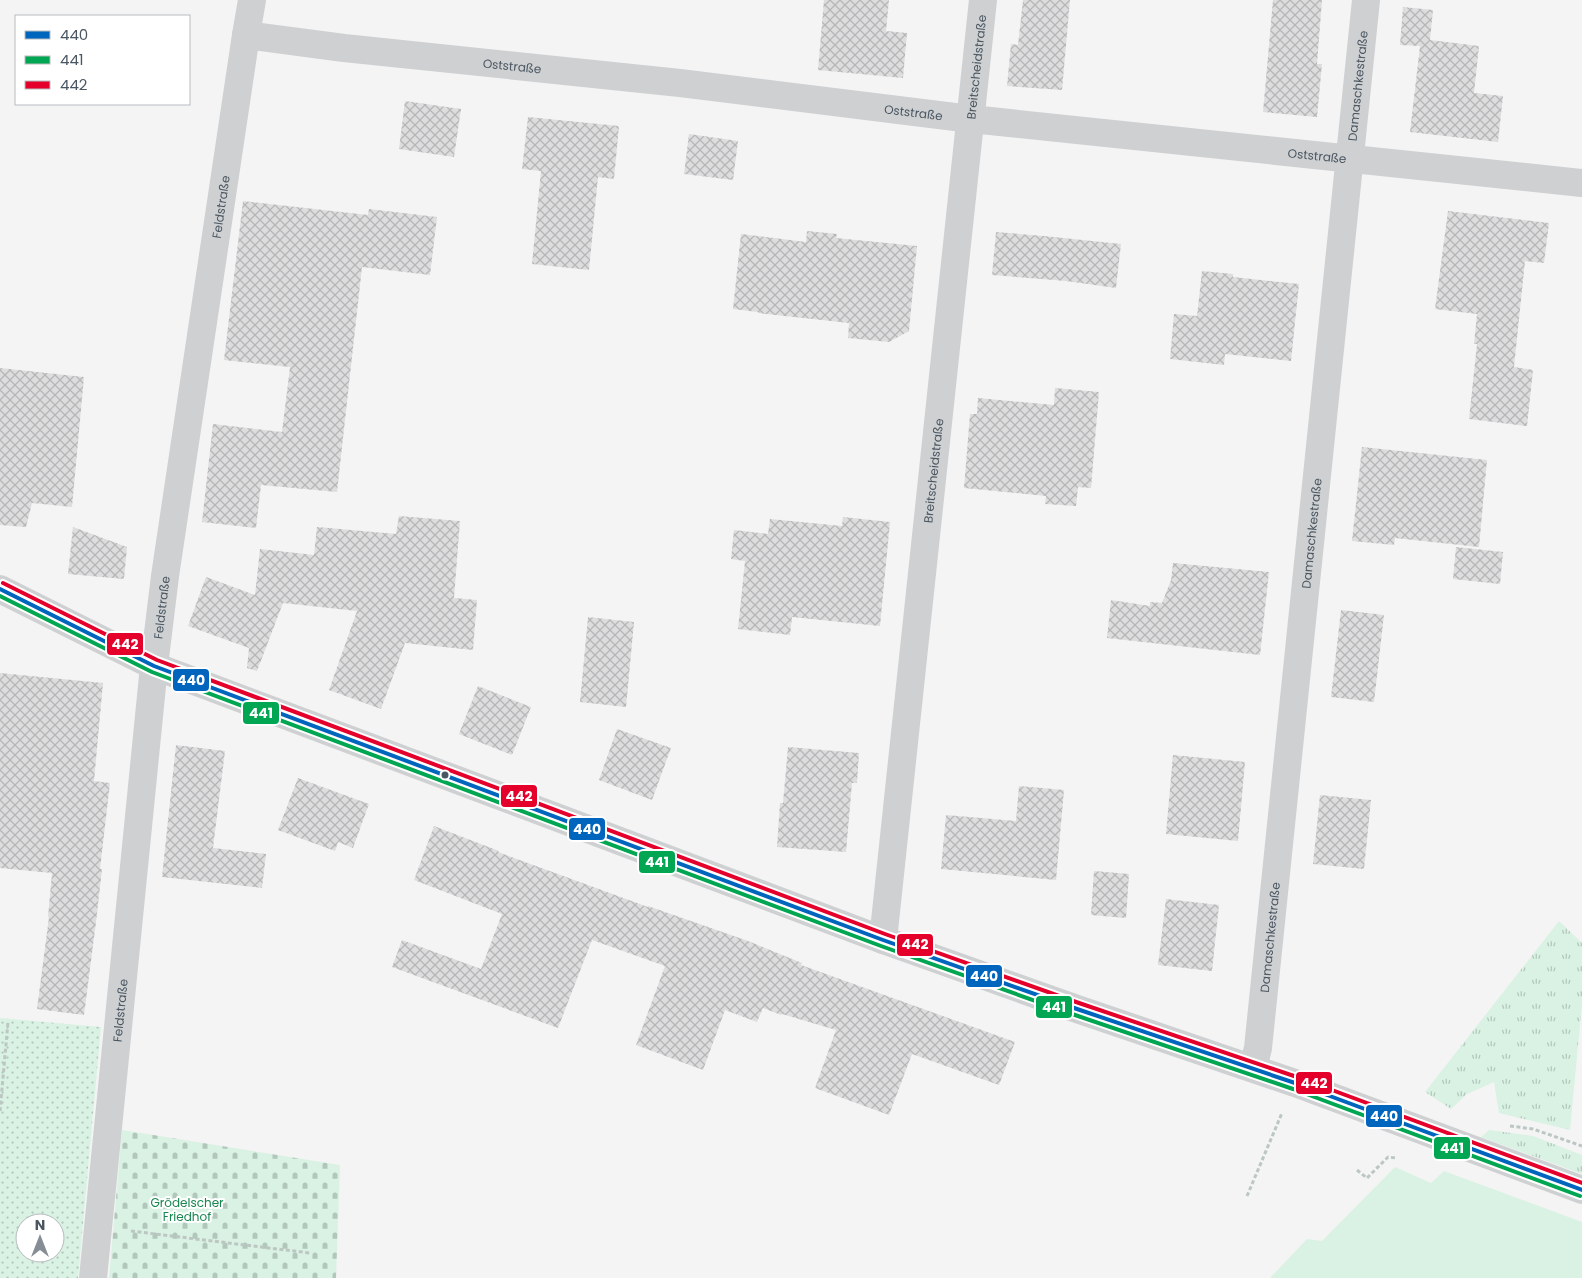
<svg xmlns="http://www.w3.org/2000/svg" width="1582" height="1278" viewBox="0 0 1582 1278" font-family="Poppins,sans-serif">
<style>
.grass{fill:url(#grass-tufts)}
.cemetery{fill:url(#cemetery-stones)}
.garden{fill:url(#garden-dots);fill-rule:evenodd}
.pitch{fill:#d9f2e3}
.building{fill:url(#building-cross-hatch)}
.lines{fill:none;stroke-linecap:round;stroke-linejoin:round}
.path{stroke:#bcc7c4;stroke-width:3;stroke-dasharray:4 2.5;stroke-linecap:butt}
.minor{stroke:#ced0d2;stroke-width:28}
.tertiary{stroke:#ced0d2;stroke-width:28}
.bus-1-casing{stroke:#fff;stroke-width:8}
.bus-2-casing{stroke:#fff;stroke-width:8}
.bus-3-casing{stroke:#fff;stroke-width:8}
.bus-1{stroke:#0065bd;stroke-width:4}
.bus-2{stroke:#00a651;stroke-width:4}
.bus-3{stroke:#e4002b;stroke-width:4}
.bus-dot{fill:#4a5661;stroke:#fff;stroke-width:2}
.labels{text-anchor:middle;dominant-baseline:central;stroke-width:4;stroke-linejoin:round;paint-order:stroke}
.street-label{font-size:12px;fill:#4a5661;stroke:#fff}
.park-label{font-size:12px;fill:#17864f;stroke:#fff}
.line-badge{stroke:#fff;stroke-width:2}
.badge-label{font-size:14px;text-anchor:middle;font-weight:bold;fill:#fff}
</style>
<defs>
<pattern id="grass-tufts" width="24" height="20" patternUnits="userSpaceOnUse" patternTransform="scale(1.25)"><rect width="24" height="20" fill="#d9f2e3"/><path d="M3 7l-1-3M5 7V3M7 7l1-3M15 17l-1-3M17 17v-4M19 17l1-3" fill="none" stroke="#b2c7bb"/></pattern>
<pattern id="cemetery-stones" width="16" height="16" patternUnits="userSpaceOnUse" patternTransform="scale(1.25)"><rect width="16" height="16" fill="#d9f2e3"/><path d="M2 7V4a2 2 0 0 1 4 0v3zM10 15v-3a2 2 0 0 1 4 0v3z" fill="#b2c7bb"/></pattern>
<pattern id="garden-dots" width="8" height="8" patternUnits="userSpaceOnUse" patternTransform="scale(1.25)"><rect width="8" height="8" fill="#d9f2e3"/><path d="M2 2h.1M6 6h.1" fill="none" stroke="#b2c7bb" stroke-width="1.8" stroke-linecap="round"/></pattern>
<pattern id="building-cross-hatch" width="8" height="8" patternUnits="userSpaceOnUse" patternTransform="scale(1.25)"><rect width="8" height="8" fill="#ddddde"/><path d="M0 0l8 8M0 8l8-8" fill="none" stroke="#b5b6b7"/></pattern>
</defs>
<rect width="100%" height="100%" fill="#f4f4f4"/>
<path class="grass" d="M1559 921 1582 943V1004L1570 1130 1499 1113 1494 1082 1467 1094 1451 1109 1425 1092Z
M1489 1130 1533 1136 1582 1155V1174L1481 1137Z"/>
<path class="cemetery" d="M122 1130 340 1165 336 1278H109Z"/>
<path class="garden" d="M0 1018 101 1027 78 1278H0ZM25 1223H55V1253H25Z"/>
<path class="pitch" d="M1395 1167 1431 1183 1444 1171 1582 1222V1278H1270L1307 1239 1322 1241Z"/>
<path class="building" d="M824 0H889L886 31 907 33 903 78 818 70Z
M1023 0H1070L1062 90 1007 86 1011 44 1018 45Z
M1273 0H1322L1317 64H1322L1317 117 1263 112Z
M1403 7 1433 10 1430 40 1479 46 1474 93 1503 96 1498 142 1410 132 1420 46 1400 45Z
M405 101 461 109 454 157 399 149Z
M528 117 619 126 614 179 598 177 589 270 532 264 541 171 522 169Z
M689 134 738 141 733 180 684 174Z
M243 201 368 215 369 209 437 217 430 275 362 267 337 492 261 485 256 528 202 522 213 424 282 432 290 367 224 360Z
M1448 211 1549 223 1544 263 1525 261 1514 367 1533 370 1527 426 1469 419 1477 344H1474L1477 314 1435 309Z
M807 231 837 234 836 238 917 246 909 331 889 342 848 338 849 323 758 313V312L733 309 741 234 806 242Z
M996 232 1044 236 1121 244 1116 288 1066 281 992 275Z
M1202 271 1233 274V277L1299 284 1291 361 1225 354 1224 365 1170 359 1174 314 1197 316Z
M0 368 84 377 72 507 32 503 26 527 0 525Z
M1055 388 1099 392 1091 488 1078 487 1076 506 1045 504 1046 496 964 488 970 414H977L978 398 1054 405Z
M1362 447 1487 460 1479 547 1395 538 1394 545 1352 541Z
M399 516 460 521 454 598 477 600 473 650 405 643 381 709 329 690 357 611 283 603 257 671 247 668 249 648 188 626 206 577 255 595 260 549 314 555 317 527 396 534Z
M843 517 890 522 880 626 792 617 790 635 738 629 745 561 731 559 734 530 768 534 770 519 842 526Z
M73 527 127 547 124 579 68 574Z
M1456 547 1503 552 1500 584 1453 579Z
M1173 563 1269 572 1260 655 1107 638 1111 600 1150 606V602L1162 603 1171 580Z
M1341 610 1384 615 1374 702 1331 697Z
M588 617 634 622 626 707 580 702Z
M0 673 103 683 94 781 110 783 100 869H102L96 922 84 1015 37 1009 49 917H48L52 873 0 868Z
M478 686 531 707 512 755 459 734Z
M617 729 671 748 652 800 599 780Z
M176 745 225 751 213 848 266 854 262 888 162 877Z
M788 747 859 753 857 783H852L846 852 777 847 780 803H783Z
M1173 755 1245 762 1238 841 1166 834Z
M298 778 369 804 353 848 338 842 335 851 278 830Z
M1019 786 1064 790 1056 880 941 869 946 815 1016 821Z
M1320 795 1371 800 1364 869 1313 864Z
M434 826 499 851 498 852 648 907V906L748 941 802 963 801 965 1015 1042 999 1085 912 1054 889 1115 815 1088 836 1030 782 1014 781 1015 763 1008 757 1022 725 1010 703 1070 636 1045 665 966 592 940 558 1028 392 967 402 940 481 969 502 914 414 880Z
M1094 871 1129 874 1126 918 1091 915Z
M1166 899 1219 905 1212 971 1158 965Z"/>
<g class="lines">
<path class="path" d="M0 1111 8 1022
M1510 1126 1533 1129 1582 1146
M1357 1170 1367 1178 1388 1157 1396 1158
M1247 1196 1282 1113
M131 1231 310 1253"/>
<g class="minor">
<path id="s1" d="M246 35 344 48 680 83 971 119 1582 183"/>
<path id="s2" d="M883 940 983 0"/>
<path id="s3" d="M1253 1068 1258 1048 1366 0"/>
<path id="s4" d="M93 1278 154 666 165 576 246 35 252 0"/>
</g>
<path class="tertiary" d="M0 589 154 666 883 940 1077 1009 1295 1083 1582 1190"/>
<defs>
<path id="bus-1" d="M0 589 154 666 883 940 1077 1009 1295 1083 1582 1190"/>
<path id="bus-2" d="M0 596 152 672 881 946 1075 1015 1293 1089 1580 1196"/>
<path id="bus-3" d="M3 583 157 660 885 934 1079 1003 1297 1077 1582 1183"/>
</defs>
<use href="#bus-1" class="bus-1-casing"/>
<use href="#bus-2" class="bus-2-casing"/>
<use href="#bus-3" class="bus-3-casing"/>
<use href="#bus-1" class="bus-1"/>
<use href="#bus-2" class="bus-2"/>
<use href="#bus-3" class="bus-3"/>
</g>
<circle class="bus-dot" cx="445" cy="775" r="4.5"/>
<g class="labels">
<g class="street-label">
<text stroke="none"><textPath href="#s1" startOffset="268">Oststraße</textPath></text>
<text stroke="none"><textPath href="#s2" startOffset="878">Breitscheidstraße</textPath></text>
<text stroke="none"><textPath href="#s3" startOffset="988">Damaschkestraße</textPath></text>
<text stroke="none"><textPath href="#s1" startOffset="672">Oststraße</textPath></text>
<text stroke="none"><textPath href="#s1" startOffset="1078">Oststraße</textPath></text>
<text stroke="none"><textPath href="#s4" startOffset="1079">Feldstraße</textPath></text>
<text stroke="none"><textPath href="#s2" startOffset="472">Breitscheidstraße</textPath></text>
<text stroke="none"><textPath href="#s3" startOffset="538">Damaschkestraße</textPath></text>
<text stroke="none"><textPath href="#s4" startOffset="674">Feldstraße</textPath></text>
<text stroke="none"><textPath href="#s3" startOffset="132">Damaschkestraße</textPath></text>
<text stroke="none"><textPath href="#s4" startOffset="269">Feldstraße</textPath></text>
</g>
<g class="park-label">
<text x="187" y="1202">Grödelscher<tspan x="187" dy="14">Friedhof</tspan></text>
</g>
</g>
<g class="line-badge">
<rect x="106" y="632" width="38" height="24" rx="5" fill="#e4002b"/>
<rect x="172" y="668" width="38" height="24" rx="5" fill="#0065bd"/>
<rect x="242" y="701" width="38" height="24" rx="5" fill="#00a651"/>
<rect x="500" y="784" width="38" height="24" rx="5" fill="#e4002b"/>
<rect x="568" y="817" width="38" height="24" rx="5" fill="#0065bd"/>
<rect x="638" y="850" width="38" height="24" rx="5" fill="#00a651"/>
<rect x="896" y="933" width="38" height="24" rx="5" fill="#e4002b"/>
<rect x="965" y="964" width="38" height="24" rx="5" fill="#0065bd"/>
<rect x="1035" y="995" width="38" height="24" rx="5" fill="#00a651"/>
<rect x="1295" y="1071" width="38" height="24" rx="5" fill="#e4002b"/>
<rect x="1365" y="1104" width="38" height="24" rx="5" fill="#0065bd"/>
<rect x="1433" y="1136" width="38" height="24" rx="5" fill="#00a651"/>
</g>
<g class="badge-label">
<text x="125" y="649">442</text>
<text x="191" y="685">440</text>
<text x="261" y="718">441</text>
<text x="519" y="801">442</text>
<text x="587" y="834">440</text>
<text x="657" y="867">441</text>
<text x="915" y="949">442</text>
<text x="984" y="981">440</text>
<text x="1054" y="1012">441</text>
<text x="1314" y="1088">442</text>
<text x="1384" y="1121">440</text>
<text x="1452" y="1153">441</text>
</g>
<rect x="15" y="15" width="175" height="90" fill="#ffffff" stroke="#b7bbc0"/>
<rect x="25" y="31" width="25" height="8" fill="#0065bd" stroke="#b7bbc0"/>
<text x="60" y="40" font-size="15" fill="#4a5661">440</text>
<rect x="25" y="56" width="25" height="8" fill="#00a651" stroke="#b7bbc0"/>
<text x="60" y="65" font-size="15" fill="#4a5661">441</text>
<rect x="25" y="81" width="25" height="8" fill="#e4002b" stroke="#b7bbc0"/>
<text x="60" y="90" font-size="15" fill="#4a5661">442</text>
<g transform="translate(40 1238)"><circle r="24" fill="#ffffff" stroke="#b7bbc0"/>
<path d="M0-4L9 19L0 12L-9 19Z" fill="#868d94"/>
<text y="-8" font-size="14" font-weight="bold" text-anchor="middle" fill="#4a5661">N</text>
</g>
</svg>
